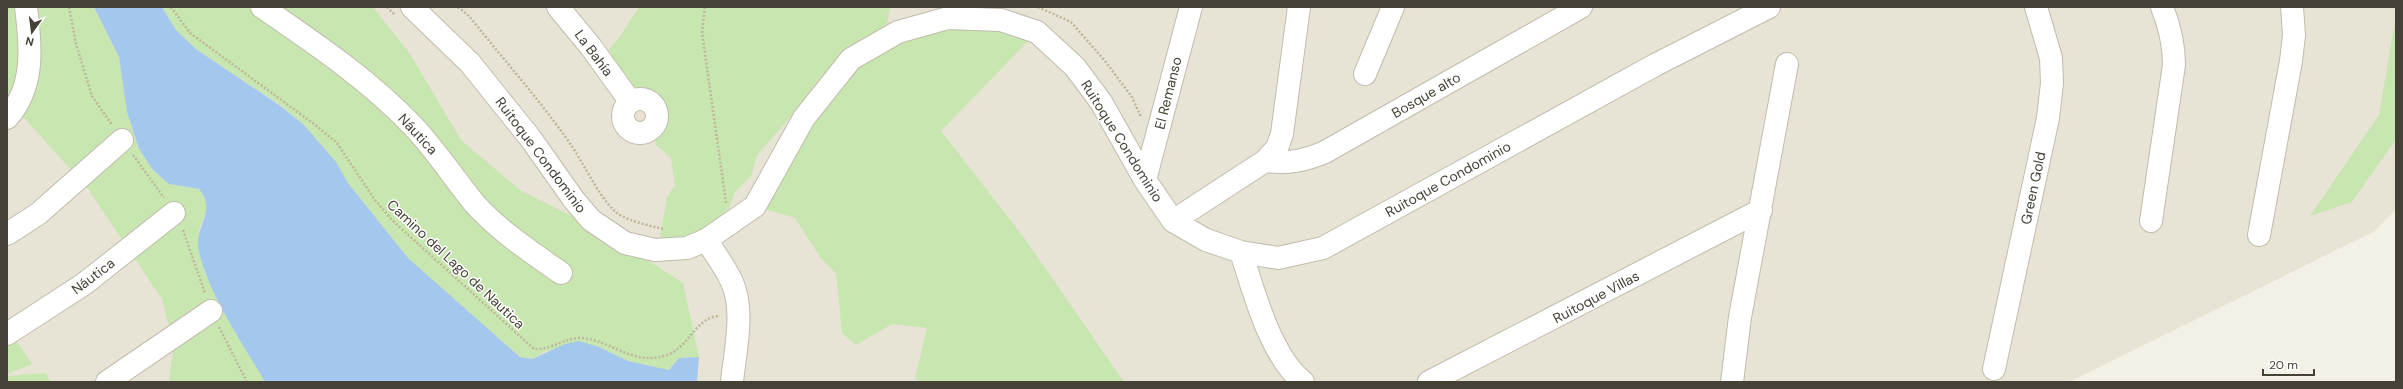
<svg xmlns="http://www.w3.org/2000/svg" width="2403" height="389" viewBox="0 0 2403 389" font-family="'DM Sans',sans-serif">
<style>
.residential{fill:#e7e3d5}
.green{fill:#c7e6b0}
.water{fill:#a4c7ee}
.lines{fill:none;stroke-linecap:round;stroke-linejoin:round}
.minor-casing{stroke:#c1bcac;stroke-width:24}
.path{stroke:#bfb79b;stroke-width:2.5;stroke-dasharray:2 2;stroke-linecap:butt}
.minor{stroke:#fff;stroke-width:22}
.labels{text-anchor:middle;dominant-baseline:central;stroke-width:3;stroke-linejoin:round;paint-order:stroke}
.street-label{font-size:14px;fill:#464136;stroke:#fff}
</style>
<rect width="100%" height="100%" fill="#f3f1e6"/>
<path class="residential" d="M7 7H2396V209L2375 231 2069 382H7Z"/>
<path class="green" d="M7 7H94L119 57 127 112 139 149 153 170 169 184 199 189 207 198V210L199 230 205 274 265 382H172L169 379 174 345 162 299 86 186 15 108 7 104Z
M162 7H373L410 54 461 140 520 190 607 234 683 283 699 357 679 358 669 370 628 361 599 347 545 351 532 359 520 357 408 258 348 183 336 162 304 125 282 106 196 49 176 30Z
M639 7H889L890 8 887 24 820 78 787 121 757 155 751 176 735 192 729 208 721 215 715 229 673 243 660 237 667 197 675 185 671 158 656 145 648 104 618 76 609 49 619 38Z
M2396 15V139L2352 202 2310 216 2379 115Z
M948 18 1037 32 941 131 1025 239 1124 382H922L915 379 927 328 892 324 856 345 842 333 836 273 820 257 795 218 755 206 851 59Z
M7 327 32 364 7 374Z
M45 373 51 382H7V376Z"/>
<path class="water" d="M94 7H162L176 30 196 49 282 107 304 125 336 162 348 183 408 258 520 357 532 359 565 344 579 341 599 347 628 361 669 370 679 358 699 357 697 382H265C242 342 210 297 199 252 193 226 218 212 199 189L169 184 153 170 139 149 127 112 119 57Z"/>
<g class="lines">
<defs>
<path id="minor" d="M262 7C314 43 367 78 412 125 435 149 453 177 474 203 499 231 531 252 561 273
M412 7 470 63 531 139 574 200 591 220 625 243 655 250 687 248 706 240 755 206 804 118 851 59 898 32 948 18 1001 20 1037 32 1075 67 1101 102 1145 180 1173 221 1206 240 1241 252 1278 258 1323 248 1655 65 1769 7
M558 7 591 47 630 101
M1365 74 1393 7
M623 116a17 17 0 1 1 34 0a17 17 0 1 1-34 0Z
M7 118C35 87 31 46 26 7
M1265 161C1288 164 1304 161 1325 152L1581 7
M1145 180 1191 7
M1173 221 1265 161 1277 148 1282 134 1299 7
M2151 221 2174 65C2174 44 2170 27 2162 7
M7 234 38 214 122 140
M2259 235 2291 61 2294 35 2292 7
M706 240C715 253 725 267 732 282 745 311 735 351 732 382
M1241 252C1254 292 1270 355 1303 382
M7 334 84 284 174 213
M1994 369 2048 118 2052 83 2051 58 2036 7
M107 382 211 311
M1429 382 1761 210
M1732 382 1740 317 1787 64"/>
</defs>
<use href="#minor" class="minor-casing"/>
<path class="path" d="M69 7 76 44 92 96 112 125
M171 7 190 33 314 124 337 143 375 200 393 221 534 349C552 350 569 336 583 338 610 341 631 363 659 357 663 356 670 355 673 352 690 343 698 316 720 316
M387 7 394 14
M458 7 469 16C503 59 540 100 571 145 583 162 601 201 617 213 630 222 648 225 663 229
M705 7 702 32 726 203
M1038 7 1071 22 1105 61 1132 97 1141 117
M133 155 164 198
M183 230 205 293
M219 327 247 382"/>
<use href="#minor" class="minor"/>
</g>
<g class="labels">
<g class="street-label">
<text transform="translate(594 53) rotate(53)">La Bahía</text>
<text transform="translate(1168 93) rotate(-76)">El Remanso</text>
<text transform="translate(1426 95) rotate(-30)">Bosque alto</text>
<text transform="translate(418 134) rotate(47)">Náutica</text>
<text transform="translate(1122 141) rotate(58)">Ruitoque Condominio</text>
<text transform="translate(541 155) rotate(53)">Ruitoque Condominio</text>
<text transform="translate(1448 179) rotate(-29)">Ruitoque Condominio</text>
<text transform="translate(2033 188) rotate(-78)">Green Gold</text>
<text transform="translate(456 264) rotate(43)">Camino del Lago de Nautica</text>
<text transform="translate(93 276) rotate(-37)">Náutica</text>
<text transform="translate(1596 297) rotate(-28)">Ruitoque Villas</text>
</g>
</g>
<rect width="2403" height="389" fill="none" stroke="#464136" stroke-width="16"/>
<g transform="translate(32 32) rotate(194)" stroke="#ffffff" stroke-width="3" paint-order="stroke">
<path d="M0-3L7 15L0 10L-7 15Z" fill="#464136"/>
<text y="-6" font-size="11" font-weight="bold" text-anchor="middle" fill="#464136">N</text>
</g>
<path d="M2263 369v6h51v-6" fill="none" stroke="#464136" stroke-width="2"/>
<text x="2269" y="369" font-size="12" fill="#464136" stroke="#ffffff" stroke-width="3" paint-order="stroke">20 m</text>
</svg>
